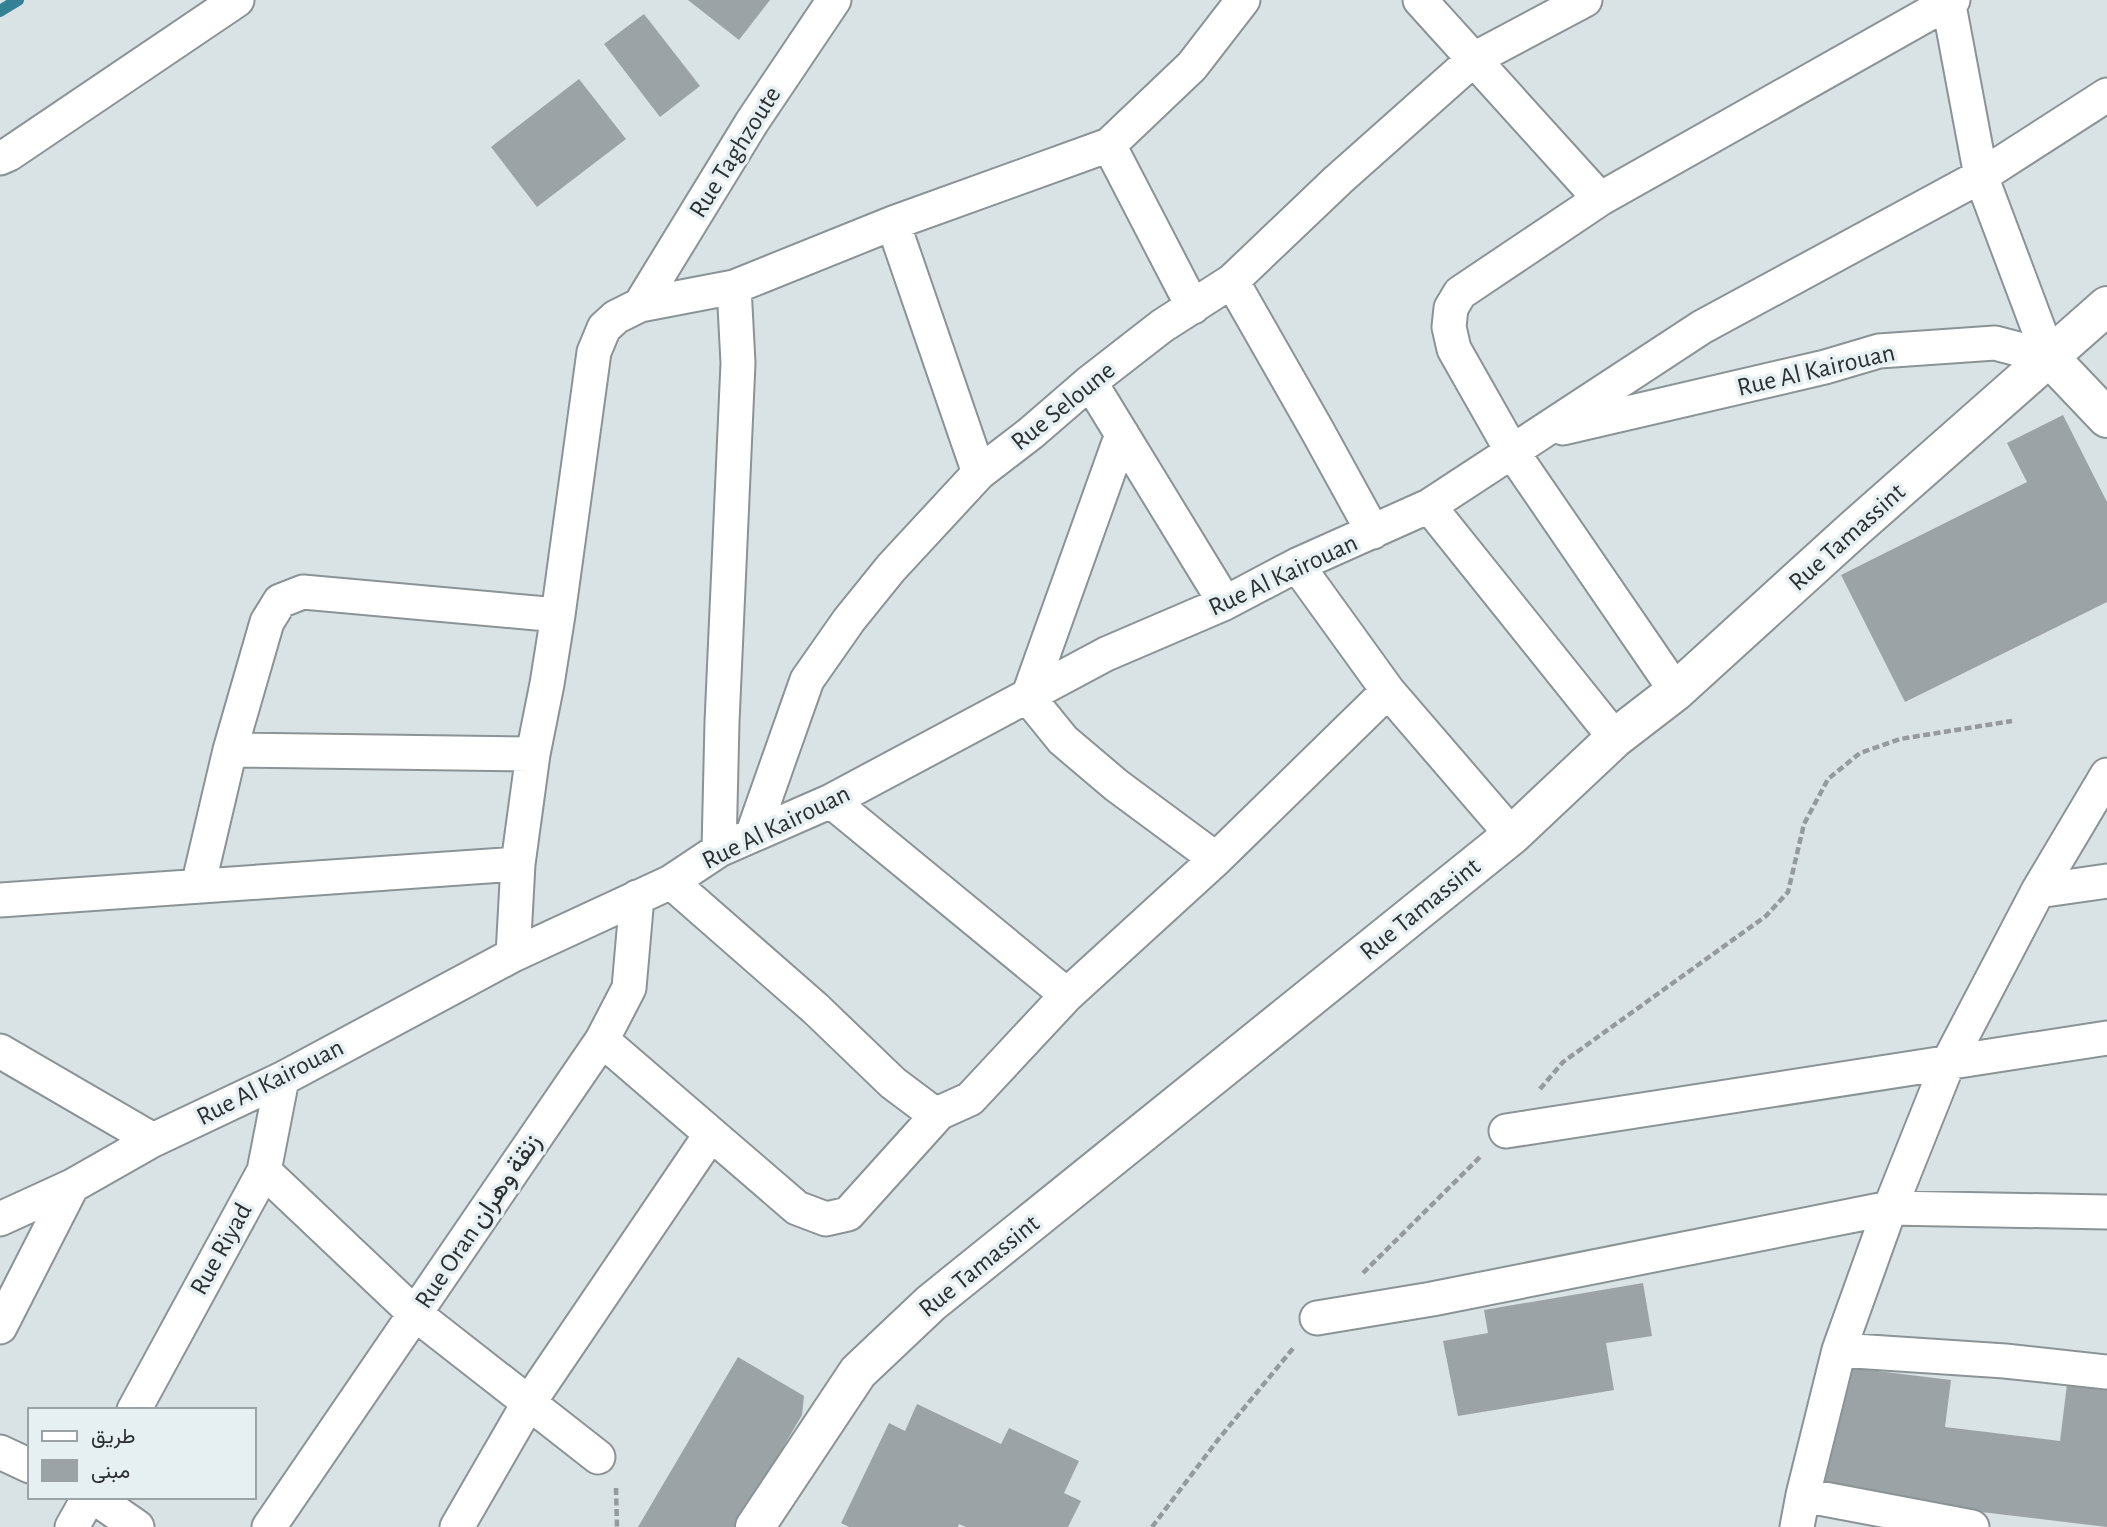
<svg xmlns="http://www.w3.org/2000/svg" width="2107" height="1527" viewBox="0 0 2107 1527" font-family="'Alegreya Sans',Vazirmatn,sans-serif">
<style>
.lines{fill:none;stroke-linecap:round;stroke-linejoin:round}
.stream{stroke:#338194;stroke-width:12}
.building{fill:#9ba3a6}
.street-casing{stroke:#8a9395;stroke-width:37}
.secondary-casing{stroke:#8a9395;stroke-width:42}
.path{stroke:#949a9d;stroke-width:4.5;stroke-dasharray:7 3.5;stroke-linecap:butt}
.street{stroke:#fff;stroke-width:33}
.secondary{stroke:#fff;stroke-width:38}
.labels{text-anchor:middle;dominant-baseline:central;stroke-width:7;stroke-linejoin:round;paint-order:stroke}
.street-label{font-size:26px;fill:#2c2f30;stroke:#e6f0f2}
</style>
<rect width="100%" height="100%" fill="#d9e2e5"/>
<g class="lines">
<path class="stream" d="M0 11 18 0"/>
</g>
<path class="building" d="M688 0H770L739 40Z
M644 14 700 86 660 117 604 44Z
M579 79 626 139 537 207 491 147Z
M2063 415 2107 502V602L1905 702 1841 575 2027 482 2007 443Z
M1643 1283 1652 1336 1606 1343 1614 1390 1458 1416 1443 1341 1488 1333 1484 1310Z
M738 1357 804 1396 802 1415 736 1527H638Z
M1853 1368 1951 1380 1945 1427 2060 1441 2068 1376 2107 1381V1527L1812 1492Z
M917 1404 1001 1444 1009 1428 1079 1461 1064 1493 1081 1501 1068 1527H966L959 1524 958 1527H849L841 1523 889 1423 905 1431Z"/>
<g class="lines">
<defs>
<path id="street" d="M1420 0 1600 199
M1948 0 1981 176 2049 357
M1109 145 1193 307
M0 158 9 154 237 0
M893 223 979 473
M1232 281 1317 430 1373 532
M640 305 752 122 834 0
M1090 382 1225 603
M1563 428 1825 367 1879 351 1995 343 2049 357
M1429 506 1615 738
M1297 565 1388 691 1512 835
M1676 691 1513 453 1454 349 1449 327 1451 308 1460 293 1600 199 1953 0
M1028 697 1122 434
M1028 697 1063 740 1116 785 1216 859
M230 750 533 754
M831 801 1067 995
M753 833 807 680 849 620 891 568 979 473 1031 433 1090 382 1162 326 1232 281 1338 180 1474 59 1585 0
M719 850 722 722 738 363 734 287
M671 882 816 1009 893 1083 929 1110 939 1113 970 1099 1067 995 1216 859 1388 691
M198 886 230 750 267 622 280 601 303 592 558 615
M2038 891 2107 881
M0 900 518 864
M513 955 518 864 533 754 547 684 558 615 594 352 604 328 616 317 640 305 734 287 893 223 1109 145 1192 66 1243 0
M602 1040 797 1208 826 1219 848 1214 939 1113
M0 1051 153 1140
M1506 1131 2107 1038
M264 1171 414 1313 598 1457
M0 1219 72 1186 153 1140 282 1079 513 955 671 882 719 850 831 801 1106 654 1225 603 1297 565 1429 506 1702 327 1981 176 2107 95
M1317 1318 1432 1299 1890 1208 2107 1212
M0 1327 72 1186
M1839 1350 2005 1361 2107 1372
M134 1410 264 1171 282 1079
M0 1452 30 1466
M1803 1495 1972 1527
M94 1497 137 1527
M72 1527 89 1497
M269 1527 602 1040 629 988 637 897
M457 1527 528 1404 711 1134
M1797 1527 1803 1495 1839 1350 1890 1208 1948 1063 2038 891 2107 775"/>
<path id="secondary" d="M2049 357 2107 418
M755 1527 858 1372 931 1303 1512 835 1615 738 1676 691 1853 530 2107 306"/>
</defs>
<use href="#street" class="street-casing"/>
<use href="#secondary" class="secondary-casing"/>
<path class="path" d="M1540 1089 1563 1062 1766 916 1788 892 1804 824 1828 779 1860 753 1900 739 2012 721
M1363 1273 1481 1156
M616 1488 617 1527
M1152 1527 1217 1441 1295 1346"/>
<use href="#street" class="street"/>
<use href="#secondary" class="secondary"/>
</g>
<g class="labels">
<g class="street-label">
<text transform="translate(735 152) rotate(-58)">Rue Taghzoute</text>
<text transform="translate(1816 370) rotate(-13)">Rue Al Kairouan</text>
<text transform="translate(1063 406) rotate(-39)">Rue Seloune</text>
<text transform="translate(1847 537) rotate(-42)">Rue Tamassint</text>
<text transform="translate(1283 575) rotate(-25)">Rue Al Kairouan</text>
<text transform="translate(776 827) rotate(-26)">Rue Al Kairouan</text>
<text transform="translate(1420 909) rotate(-39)">Rue Tamassint</text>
<text transform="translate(270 1082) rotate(-27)">Rue Al Kairouan</text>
<text transform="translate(478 1221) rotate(-56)">Rue Oran زنقة وهران</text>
<text transform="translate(221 1249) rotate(-61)">Rue Riyad</text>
<text transform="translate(979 1266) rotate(-39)">Rue Tamassint</text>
</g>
</g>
<rect x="28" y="1408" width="228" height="91" fill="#e6f0f2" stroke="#9ca3a4" stroke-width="2"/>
<rect x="42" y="1431" width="35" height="10" fill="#ffffff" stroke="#9ca3a4" stroke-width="2"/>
<text x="91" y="1443" font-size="21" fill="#2c2f30">طريق</text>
<rect x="42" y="1460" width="35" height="21" fill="#9ba3a6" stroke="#9ca3a4" stroke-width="2"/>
<text x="91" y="1478" font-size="21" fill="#2c2f30">مبنى</text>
</svg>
